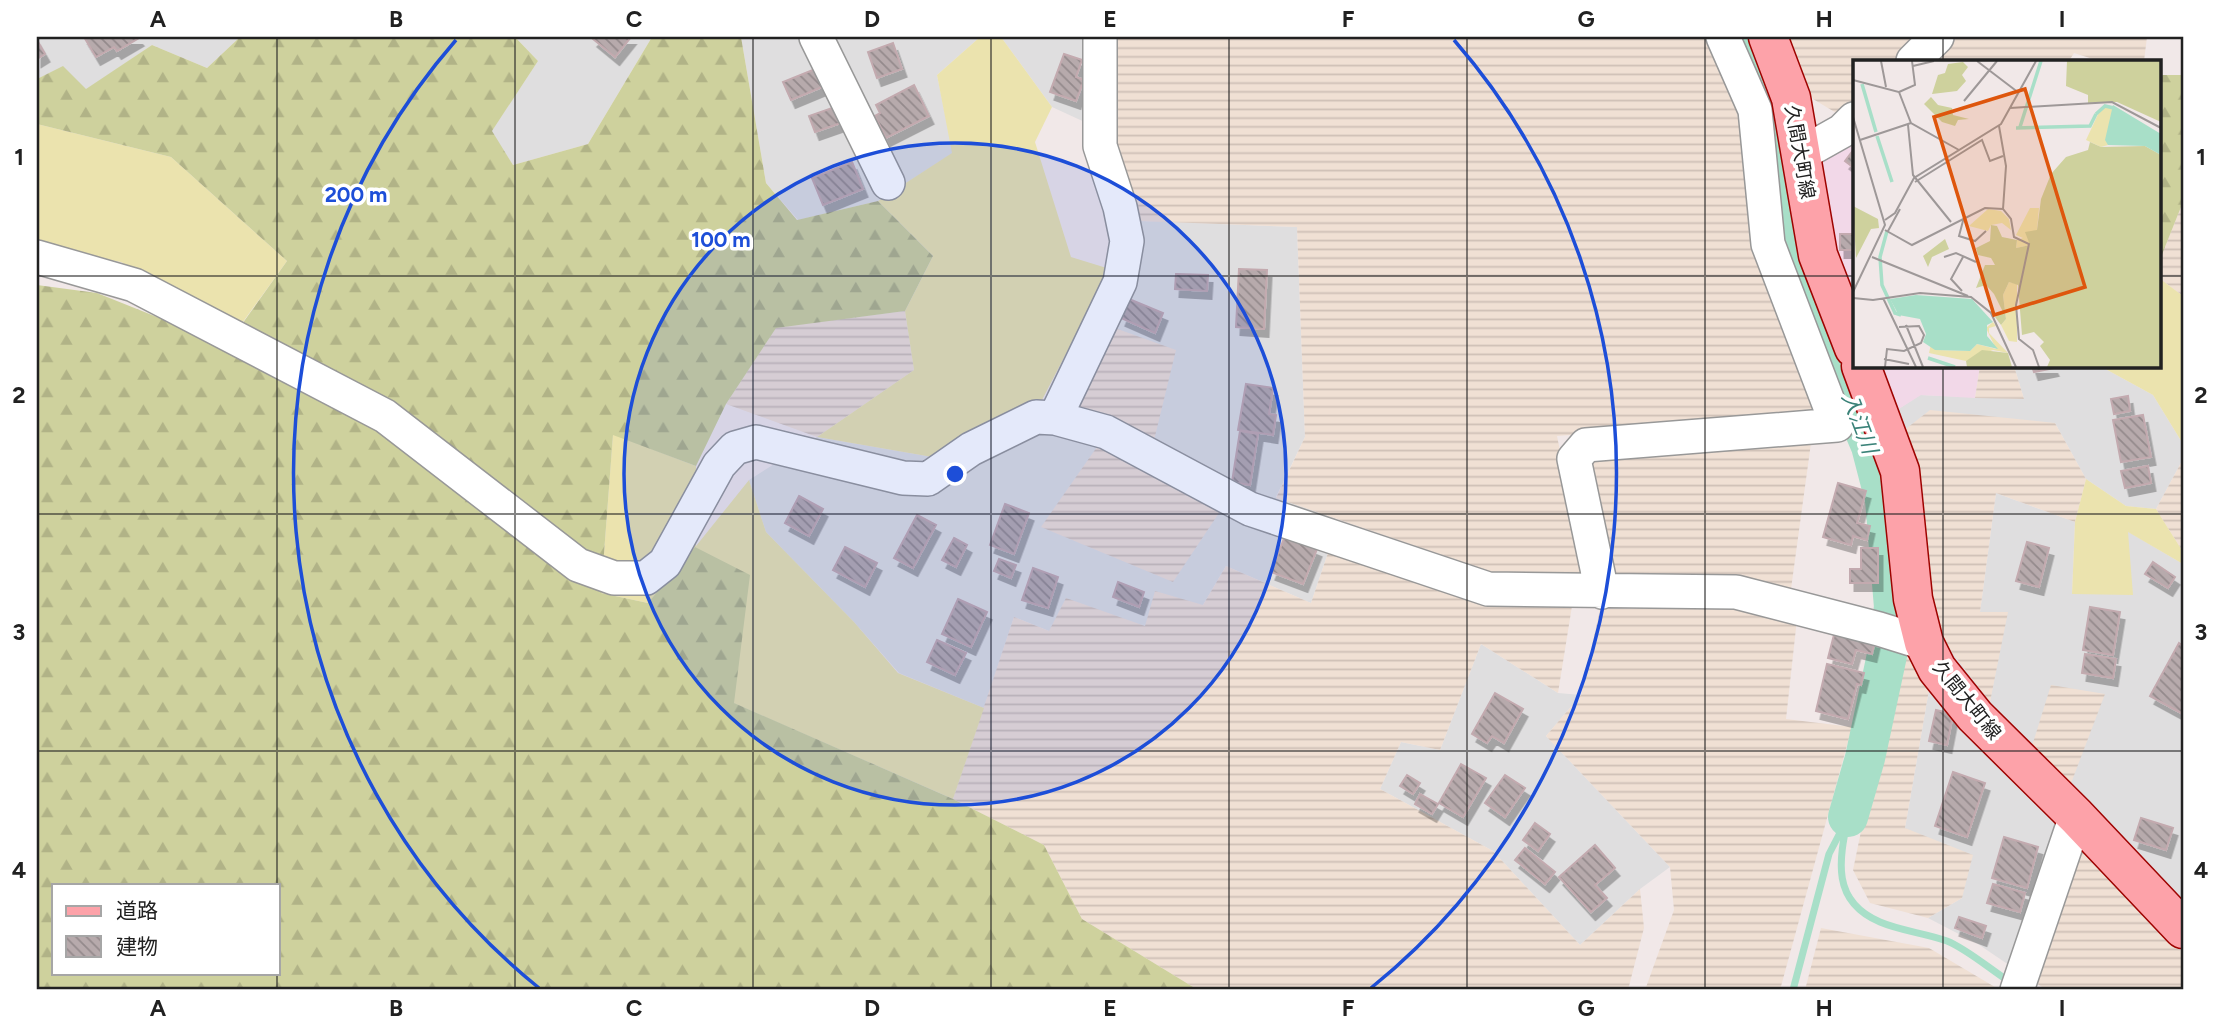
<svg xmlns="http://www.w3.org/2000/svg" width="2220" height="1027" viewBox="0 0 2220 1027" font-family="Figtree,'Noto Sans JP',sans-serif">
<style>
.residential{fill:#dfdedf}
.commercial{fill:#f2d8e8}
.farmland{fill:url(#farmland-rules)}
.grass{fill:#ebe3ae}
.forest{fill:url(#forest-firs);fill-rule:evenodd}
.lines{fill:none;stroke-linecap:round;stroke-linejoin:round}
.stream{stroke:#a8dfc8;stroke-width:7}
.river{stroke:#a8dfc8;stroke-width:40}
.building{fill:url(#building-back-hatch);stroke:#c3aaaf;stroke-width:2;filter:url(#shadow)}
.minor-casing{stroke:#989898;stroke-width:36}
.major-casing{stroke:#9e0300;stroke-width:41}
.minor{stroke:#fff;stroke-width:33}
.major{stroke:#fda2a9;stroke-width:38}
.grid{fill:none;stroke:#212121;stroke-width:2;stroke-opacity:0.55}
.ring{fill:none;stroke:#1d4ed8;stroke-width:3.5}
.labels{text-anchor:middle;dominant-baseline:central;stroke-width:7;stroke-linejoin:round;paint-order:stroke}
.street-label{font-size:19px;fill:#212121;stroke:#fff}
.water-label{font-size:21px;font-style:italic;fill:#3a8278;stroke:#fff}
.inset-river{fill:none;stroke:#a8dfc8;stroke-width:3.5}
.inset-road{fill:none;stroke:#9e9898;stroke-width:2}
.view{fill:#de560d;fill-opacity:0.15;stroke:#de560d;stroke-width:3.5}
.inset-edge{fill:none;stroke:#212121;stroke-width:3.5}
.centre{fill:#1d4ed8;stroke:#fff;stroke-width:3.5}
.ring-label{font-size:21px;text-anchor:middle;font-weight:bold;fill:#1d4ed8;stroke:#fff;stroke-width:7;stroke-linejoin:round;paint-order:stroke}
.neatline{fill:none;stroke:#212121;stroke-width:2.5}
.grid-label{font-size:23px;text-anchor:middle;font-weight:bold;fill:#212121}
</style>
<defs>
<pattern id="farmland-rules" width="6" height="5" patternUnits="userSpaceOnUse" patternTransform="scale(1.75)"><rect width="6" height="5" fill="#f0e0d4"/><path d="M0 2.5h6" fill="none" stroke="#cec0b6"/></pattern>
<pattern id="forest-firs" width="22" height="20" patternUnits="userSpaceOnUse" patternTransform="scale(1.75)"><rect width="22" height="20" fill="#ced19d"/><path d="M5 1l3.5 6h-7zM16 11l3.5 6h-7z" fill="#b1b387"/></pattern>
<pattern id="building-back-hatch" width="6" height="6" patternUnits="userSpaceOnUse" patternTransform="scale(1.75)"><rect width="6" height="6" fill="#b7aaac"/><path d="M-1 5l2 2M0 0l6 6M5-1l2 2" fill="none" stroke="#948a8c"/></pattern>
<filter id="shadow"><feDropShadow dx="4.5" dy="8" stdDeviation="0" flood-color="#0004"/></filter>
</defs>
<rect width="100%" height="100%" fill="#f1e8e8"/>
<path class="residential" d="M37 37H240L207 68 152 45 86 90 63 67 37 79Z
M515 37H652L588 144 513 165 491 132 538 61Z
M741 37H980L937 75 953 153 878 201 798 220 766 183Z
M1001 37H1115L1113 135 1052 107Z
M1140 221 1297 227 1305 437 1276 497 1335 518 1330 547 1311 603 1226 566 1203 605 1145 626 1049 631 1014 617 984 708 899 673 854 622 766 532 749 480 817 437 938 458 1042 400 1114 424 1148 465 1112 327Z
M2014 366H2100L2153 395 2183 444V459L2156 509 2126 506 2086 479 2055 423 1903 431 1894 412 1920 395 2024 399Z
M1996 493 2075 522 2072 593 2127 531 2183 564V953L2077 836 2031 980 1978 944 1928 918 1962 898 1905 828 1930 684 1945 643 1990 701 2007 612H1980Z
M1481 644 1558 693 1581 695 1546 736 1670 867 1640 889 1580 945 1493 851 1380 789 1401 742 1440 750Z"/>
<path class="commercial" d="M1854 133V317L1830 258 1818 168Z
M1875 366H1980L1975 398 1921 395 1894 412Z"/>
<path class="farmland" d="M1115 37H1710L1732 78 1757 248 1823 416 1557 436 1586 578 1497 574 1276 498 1305 437 1297 227 1140 221 1113 135Z
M1785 37H1920L1894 61H1854V99L1838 114 1813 99Z
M1953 37H2147L2144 61H2099L2074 53 2069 61H1928Z
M2181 207H2183V296L2159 278V262Z
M905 311 914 370 817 437 726 404 776 327Z
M1112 327 1176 350 1148 465 1223 507 1173 582 1041 527 1113 424 1071 410Z
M1980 366H2014L2024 399 1975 398Z
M1930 410 2055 423 2086 479 2075 522 1996 493 1980 612H2008L1990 702 1945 643 1925 601 1903 431Z
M1811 443 1791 589 1612 581 1586 454Z
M2183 459V552L2156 509Z
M1330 547 1572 606 1558 693 1481 644 1440 750 1401 742 1380 789 1493 851 1580 945 1640 889 1644 928 1628 990H1198L1082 919 1044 845 953 799 1014 617 1049 631 1066 598 1145 626 1155 591 1203 605 1226 566 1311 603Z
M1734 607 1797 619 1786 719 1852 727 1780 990H1645L1674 910 1670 867 1546 736 1581 695 1600 609Z
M1900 643 1930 684 1905 828 1973 855 1962 898 1928 918 1870 903 1853 870Z
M2051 685 2105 694 2070 786 2032 746Z
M2077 836 2183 953V981L2179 990H2047L2031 980Z
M1821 928 1929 948 2000 990H1805Z"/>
<path class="grass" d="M980 37H1001L1052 107 1035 142 1071 257 1110 269 1042 400 938 458 817 437 914 370 905 311 933 256 878 201 952 153 937 75Z
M37 124 171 157 287 261 240 326 121 262 37 247Z
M2159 278 2183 296V444L2153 395 2100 366H2159Z
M613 434 696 466V546L749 480 766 532 854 622 898 673 984 708 953 799 733 703 648 603 601 593Z
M2086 479 2126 506 2156 509 2183 552V564L2128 532 2133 595 2072 594 2075 522Z"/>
<path class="forest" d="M240 37H515L538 61 492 131 513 165 588 144 652 37H741L766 183 797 220 878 201 933 256 905 311 776 328 726 404 696 466 613 435 601 593 648 603 695 547 750 575 734 703 953 799 1044 845 1082 919 1198 990H37V285L97 293 227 345 287 261 171 157 37 124V79L63 66 86 89 152 45 207 68ZM54 885H278V973H54Z
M2159 75H2183V207H2181L2159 262Z"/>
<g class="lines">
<path class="stream" d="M1848 817C1839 861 1831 901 1880 922 1901 931 1925 933 1947 941 1967 949 1991 970 2010 982
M1793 990 1829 854 1843 827"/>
<path class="river" d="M1748 37 1772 103 1785 209 1803 286 1871 446 1885 500 1894 607 1887 655 1865 758 1848 817"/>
</g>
<path class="building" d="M84 37H138L139 38 117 51 114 47 96 57Z
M595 37H631L615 57 593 39Z
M37 40 45 54 37 59Z
M893 43 902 69 877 78 868 52Z
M1064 54 1082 60 1076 77 1084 80 1076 101 1050 92Z
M820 67 827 85 791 100 783 82Z
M914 85 929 116 886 138 875 116 880 113 876 105Z
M835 107 841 123 815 132 809 116Z
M1854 149V168L1845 161Z
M852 162 863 189 823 205 812 178Z
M1840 234H1854V250H1840Z
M1239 269 1267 270 1264 329 1236 327Z
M1176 274 1208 275 1207 291 1175 289Z
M1129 299 1163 313 1155 333 1121 318Z
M2032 366H2053L2054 368 2034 372Z
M1246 384 1273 388 1269 414 1276 415 1273 435 1238 430Z
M2128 396 2130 411 2114 414 2111 399Z
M2143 415 2151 457 2121 462 2113 420Z
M1240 431 1258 434 1250 485 1232 482Z
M2148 466 2151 483 2125 488 2121 471Z
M1838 483 1866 491 1857 523 1870 526 1867 540 1853 536 1851 545 1823 537Z
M799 496 823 509 809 536 785 523Z
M1005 504 1029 513 1014 554 990 545Z
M917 515 936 525 913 568 894 558Z
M1285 536 1317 549 1303 584 1271 572Z
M954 538 967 545 956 567 942 560Z
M2027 542 2049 548 2039 587 2016 581Z
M845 547 877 563 865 587 833 570Z
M1861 548H1878V583H1850V569H1861Z
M999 559 1016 565 1011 578 994 571Z
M2153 562 2175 577 2168 588 2145 574Z
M1033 568 1058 577 1048 608 1022 600Z
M1118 582 1144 592 1139 607 1113 597Z
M958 599 987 612 971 647 942 634Z
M2090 607 2120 612 2113 655 2083 650Z
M1835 631 1875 641 1872 654 1856 650 1852 664 1828 658Z
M937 640 966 653 955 675 927 662Z
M2179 643 2183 646V714L2150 696Z
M2085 654 2116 659 2113 678 2082 673Z
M1827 664 1864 673 1861 685 1857 684 1848 719 1816 711Z
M1495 693 1523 709 1504 743 1492 736 1487 743 1472 734Z
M1936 710 1953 714 1947 745 1929 741Z
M1461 764 1486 778 1463 817 1439 803Z
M1953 772 1985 783 1967 837 1935 826Z
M1407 775 1420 783 1413 794 1400 786Z
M1505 775 1525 788 1505 817 1485 803Z
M1420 794 1438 804 1432 814 1415 804Z
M2141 818 2173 828 2166 850 2134 840Z
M1535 823 1550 834 1538 851 1523 840Z
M2004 837 2038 847 2027 888 1992 878Z
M1595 845 1615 868 1595 885 1607 898 1591 912 1559 877Z
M1525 848 1555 872 1545 884 1515 860Z
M1993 884 2025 893 2020 912 1987 903Z
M1959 917 1986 926 1982 938 1955 928Z"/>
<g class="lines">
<defs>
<path id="minor" d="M816 37 888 183
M1913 61 1937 37
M1801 154 1842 131 1854 119
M37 257 134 285 385 416 578 565 614 578H646L665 563 719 465 735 448 756 442 903 478 928 479 971 449 1036 417 1055 418 1106 432 1250 509 1488 589 1736 592 1879 629 1924 643
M1055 418 1120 282 1127 241 1120 207 1100 146V37
M1602 592 1574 459 1586 445 1837 425 1768 244 1755 110 1723 37
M2017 990 2076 816"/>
<path id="major" d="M1768 37 1791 98 1818 255 1854 348
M1861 366 1900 471 1913 599 1924 643 1937 669 1975 716 2076 816 2183 929"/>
</defs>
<use href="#minor" class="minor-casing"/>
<use href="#major" class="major-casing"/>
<use href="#minor" class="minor"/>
<use href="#major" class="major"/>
</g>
<path class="grid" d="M277 37V885M515 37V990M753 37V990M991 37V990M1229 37V990M1467 37V990M1705 37V990M1943 37V61M37 276H1854M2159 276H2183M1943 366V990M37 514H2183M37 751H2183M277 973V990"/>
<circle cx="955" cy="474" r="331" fill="#1d4ed8" fill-opacity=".12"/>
<g class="ring">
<circle cx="955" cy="474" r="331"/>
<path d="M539 988A661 661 0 0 1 456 40M1454 40A661 661 0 0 1 1371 988"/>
</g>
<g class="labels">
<g class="street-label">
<text transform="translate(1800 152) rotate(80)">久間大町線</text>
<text transform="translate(1967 700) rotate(51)">久間大町線</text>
</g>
<g class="water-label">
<text transform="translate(1860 423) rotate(69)">入江川</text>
</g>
</g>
<g transform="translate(1853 60)">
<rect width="308" height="308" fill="#f1e8e8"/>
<path d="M253 47 260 49 255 85 248 87 233 80 247 50ZM177 148H186L184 170 177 185 163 188 164 180 170 178 163 175ZM135 149 148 151 156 159 158 170 149 163 138 165 135 171 116 166ZM156 222 164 224V282L156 281 148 265 153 259 150 235ZM140 262 143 266 136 268V273L155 293 140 290 113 301 76 293 78 284 84 290 117 291 124 284 143 289 133 268Z" fill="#ebe3ae"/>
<path d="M214 1H308V62L264 42 235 43V35L213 26ZM110 2 115 7 109 15 113 21 104 31 79 34 85 15 92 13 95 4ZM78 37 85 45 99 48 100 55 116 59 105 60 102 66 89 62 71 44ZM237 82 248 87 292 86 308 95V307H194L197 300 187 286 191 282 181 272 169 275 165 225 156 222 150 235 153 259 148 265 142 257 150 252 141 234 133 225 123 228 132 205H142L138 198 125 195 123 188 137 181 138 165 144 166 149 177 164 180 163 188 177 185 172 172 184 170 188 139 198 114 213 97 235 90ZM0 146 25 159 26 168 18 169 3 198ZM92 179 96 189 79 197 75 207 70 196ZM129 290 155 293 159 307H114L113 301Z" fill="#ced19d"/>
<path d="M260 45 308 74V95L292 86 255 85 252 80ZM63 235 119 239 140 262 134 265V276L145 289 124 284 117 291 82 290 70 282 73 274 67 259 40 254 44 252 37 239Z" fill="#a8dfc8"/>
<path class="inset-river" d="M9 24 23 72M243 54 252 46 261 48M167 67 188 1M163 68 237 66 243 54M24 76 39 122M34 171 27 197 29 225 42 253 48 255M75 298 102 307"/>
<path class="inset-road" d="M28 1 33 27M124 1 166 33M60 6 81 1M0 20 46 32 58 63 106 90M46 32 62 25 59 1M111 41 144 1M157 48 259 42 308 68M0 57 32 165 0 232M55 65 60 115 98 162M146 66 153 106 150 149M7 80 58 63M62 122 129 80 137 101 150 96M111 157 106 176 122 181 133 171M32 160 42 153 61 118 148 64 183 1M32 170 59 185 132 148 150 149 158 159 161 177 176 184 163 245 166 279 180 290 186 307M35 171 47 149M19 197 115 236M91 197 103 193 123 202M109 231 98 219 110 197M0 238 20 240 67 233 118 237 138 253 163 307M30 238 63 307M53 265 70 307M31 299 56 304M32 307 34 289 51 291 68 283 71 275 66 266 46 267"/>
<path class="view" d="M172 29 232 227 141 255 81 57Z"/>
<rect width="308" height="308" class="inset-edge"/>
</g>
<circle cx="955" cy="474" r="10" class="centre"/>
<g class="ring-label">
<text x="356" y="202">200 m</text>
<text x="721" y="247">100 m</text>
</g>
<rect width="2220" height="1027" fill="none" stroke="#ffffff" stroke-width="77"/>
<rect x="52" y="884" width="228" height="91" fill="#ffffff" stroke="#a6a6a6" stroke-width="2"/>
<rect x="66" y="906" width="35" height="10" fill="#fda2a9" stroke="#a6a6a6" stroke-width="2"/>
<text x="116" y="918" font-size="21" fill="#212121">道路</text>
<rect x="66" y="936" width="35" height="21" fill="url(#building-back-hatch)" stroke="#a6a6a6" stroke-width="2"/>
<text x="116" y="954" font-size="21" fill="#212121">建物</text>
<rect x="38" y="38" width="2144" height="950" class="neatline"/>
<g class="grid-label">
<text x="158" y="27">A</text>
<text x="396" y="27">B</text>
<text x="634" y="27">C</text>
<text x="872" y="27">D</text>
<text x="1110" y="27">E</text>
<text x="1348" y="27">F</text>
<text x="1586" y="27">G</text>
<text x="1824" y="27">H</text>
<text x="2062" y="27">I</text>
<text x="19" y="165">1</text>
<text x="2201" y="165">1</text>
<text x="19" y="403">2</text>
<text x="2201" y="403">2</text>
<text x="19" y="640">3</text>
<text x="2201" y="640">3</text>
<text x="19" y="878">4</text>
<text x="2201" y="878">4</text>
<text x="158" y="1016">A</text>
<text x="396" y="1016">B</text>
<text x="634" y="1016">C</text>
<text x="872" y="1016">D</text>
<text x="1110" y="1016">E</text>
<text x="1348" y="1016">F</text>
<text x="1586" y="1016">G</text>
<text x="1824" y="1016">H</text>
<text x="2062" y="1016">I</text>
</g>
</svg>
